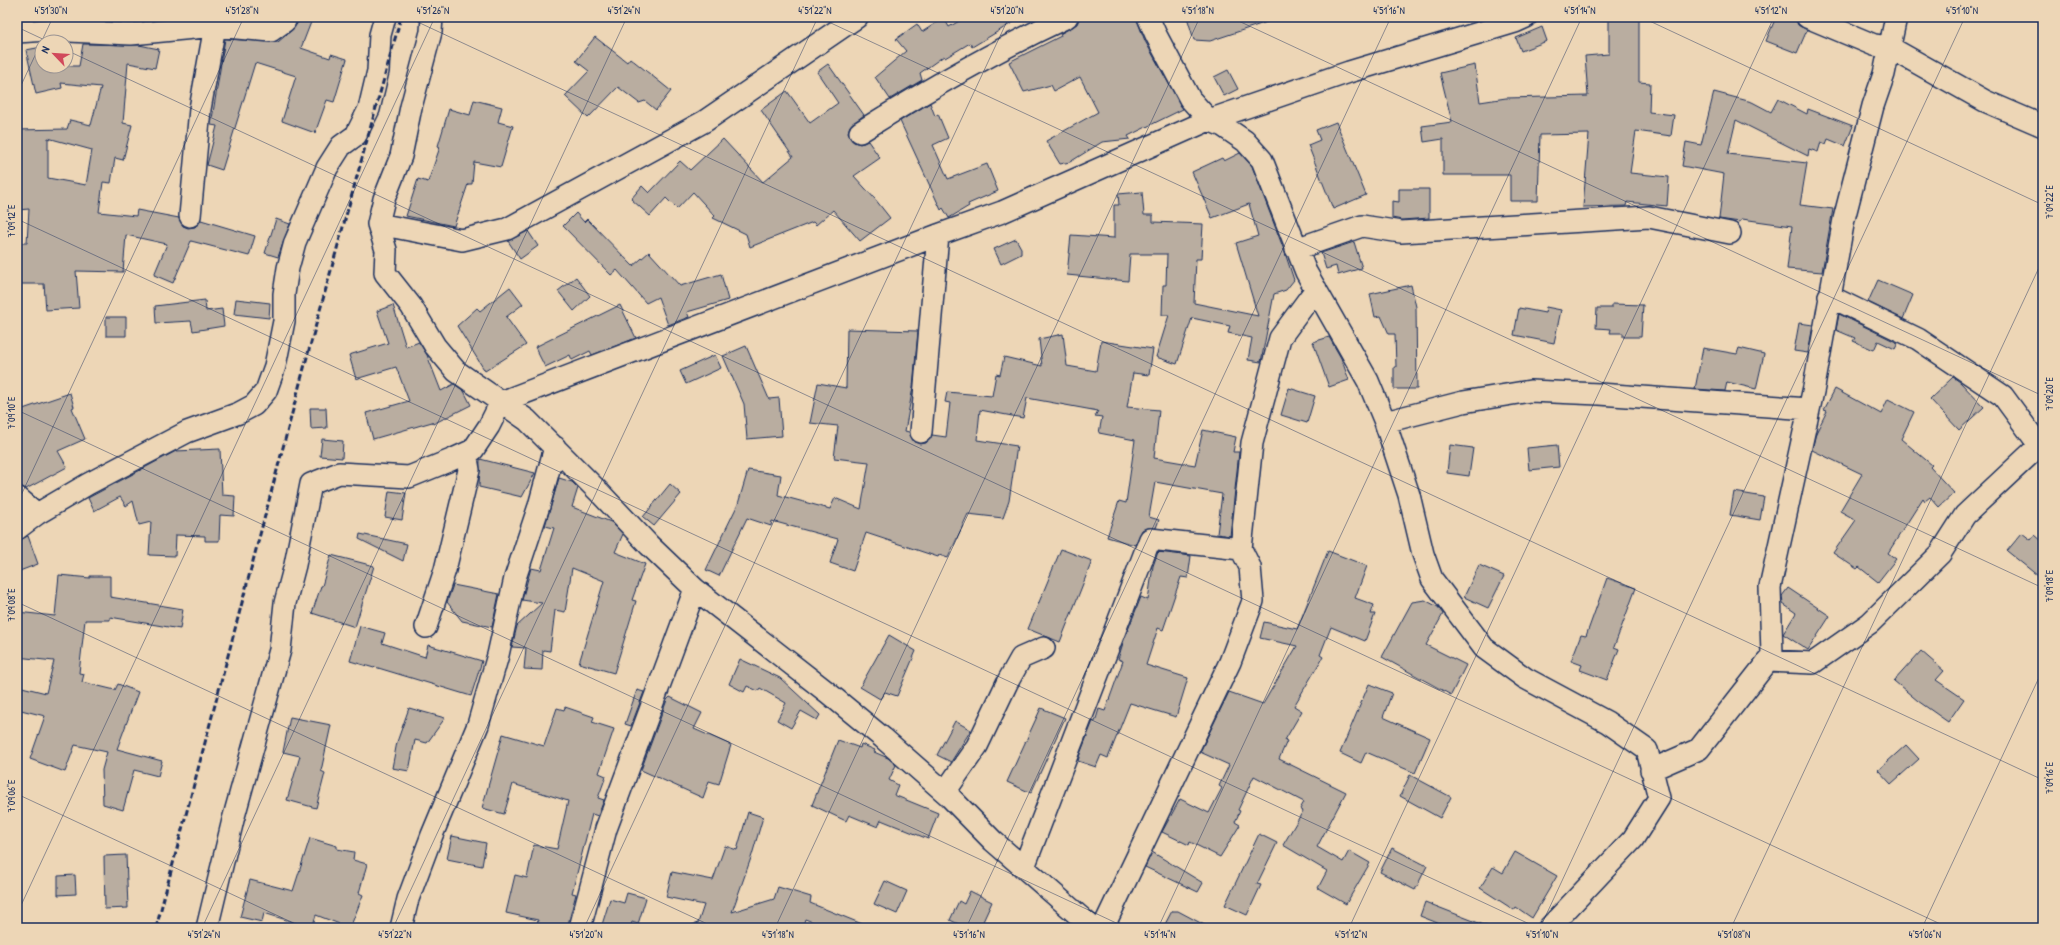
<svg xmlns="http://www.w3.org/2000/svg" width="2060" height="945" viewBox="0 0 2060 945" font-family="'Patrick Hand',sans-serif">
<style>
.building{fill:#b9ada0;stroke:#1b2f5e;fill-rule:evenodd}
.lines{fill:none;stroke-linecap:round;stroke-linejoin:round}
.minor-casing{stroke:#1b2f5e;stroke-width:24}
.minor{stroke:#edd6b6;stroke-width:21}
.rail{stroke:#1b2f5e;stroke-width:3;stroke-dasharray:6 3;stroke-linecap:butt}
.ticks{fill:none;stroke:#1b2f5e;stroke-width:1;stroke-opacity:0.45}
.neatline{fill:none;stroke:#1b2f5e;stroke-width:1.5}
.ticks-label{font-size:10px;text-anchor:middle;fill:#1b2f5e}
</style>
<rect width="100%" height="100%" fill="#edd6b6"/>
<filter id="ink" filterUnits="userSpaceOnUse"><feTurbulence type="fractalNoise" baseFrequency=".025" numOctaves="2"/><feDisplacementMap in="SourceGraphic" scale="8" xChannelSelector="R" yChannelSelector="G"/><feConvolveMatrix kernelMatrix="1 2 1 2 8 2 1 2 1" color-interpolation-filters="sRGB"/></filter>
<g filter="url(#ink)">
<path class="building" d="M298 17H313L301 48 330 58 331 54 347 59 334 102 327 100 315 133 282 121 296 76 255 63 222 170 207 165 217 126 211 125 225 39 278 42 292 30 297 24Z
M966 17H1022L972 47 970 43 945 58 944 56 920 73 922 80 890 99 875 77 906 51 896 39 917 24 922 32 944 18 949 27Z
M1080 17H1136L1145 41 1183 109 1128 136 1130 139 1102 142 1070 162 1060 164 1046 141 1098 112 1080 77 1054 91 1051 85 1024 92 1009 62 1061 36 1060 34 1077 24Z
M1187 17H1273V20L1210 41 1194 40Z
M1609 17H1639V82L1650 83 1649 112 1674 115 1671 136 1636 131 1630 173 1669 177 1667 206 1627 202 1626 206 1583 207 1589 134 1540 135 1538 201H1510V175H1443V139L1424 142 1422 126 1452 122 1440 73 1475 65 1480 102 1506 98 1588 96 1585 56 1609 54Z
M1776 17H1788L1796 20 1798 25 1807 30 1797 53 1766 41Z
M1542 27 1547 41 1521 51 1516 38Z
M595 37 627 62 630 58 671 91 656 110 645 101 639 103 618 87 588 118 565 96 589 71 576 61Z
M83 44 139 45 159 49 155 68 128 63 123 123 132 125 123 160 115 158 111 183 103 182 99 212 136 216 137 210 179 218 183 226 188 228 195 227 201 220 255 236 249 256 191 241 173 283 154 275 167 244 126 235 123 272 76 271 79 308 46 310 44 284H17V243H27L29 209 17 210V130L67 129 70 120 91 125 101 87 61 83 62 88 36 94 26 50 42 47V66H79ZM48 138 92 150 86 185 48 178Z
M828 64 864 115 850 126 848 132 850 138 854 142 860 144 868 141 880 158 854 176 875 199 890 218 860 241 833 210 816 225 813 222 750 247 746 234 713 218 715 216 693 192 677 209 666 198 650 216 631 199 642 186 649 193 680 161 690 170 723 139 763 182 793 157 761 110 787 91 810 123 838 103 817 72Z
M1228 70 1238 89 1224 96 1214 77Z
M1714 92 1752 102 1771 112 1778 99 1807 114 1808 109 1853 126 1845 146 1828 139 1826 144 1821 142 1818 152 1809 149 1808 156 1736 120 1728 154 1807 163 1800 205 1833 209 1822 272 1787 269 1792 226 1742 219 1740 222 1719 219 1724 174 1682 166 1686 142 1701 145Z
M474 100 502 107 498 122 513 126 501 167 474 162 472 184H468L454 226 406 216 418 179 428 182 440 147 438 146 449 109 470 115Z
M930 103 935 116 938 114 948 138 933 145 948 179 987 164 998 191 968 204 969 206 949 218 943 208 941 210 900 121Z
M1336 122 1366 195 1333 209 1308 145 1320 140 1316 130Z
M1240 153 1252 166 1284 250 1294 280 1286 290 1274 294 1261 362 1248 360 1252 338 1228 333 1230 326 1192 318 1177 364 1156 357 1169 315H1162L1163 285H1166L1167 254H1130L1128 281 1067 275 1071 235 1114 238V205H1119L1118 194 1142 192 1144 215H1153V222L1203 224 1201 259H1196L1194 303 1258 316 1236 243 1258 236 1249 204 1212 218 1192 172 1222 158 1224 161Z
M1399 189H1429V218L1402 220 1392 218V201L1399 202Z
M576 213 584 222 587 219 633 266 649 252 680 286 721 274 728 300 687 312 689 317 668 325 658 297 646 303 617 270 611 275 563 226Z
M276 219 290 224 278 257 265 253Z
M528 231 538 246 520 259 508 241Z
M1016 239 1021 248V254L1001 264 994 249Z
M1354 242 1362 268 1338 275 1336 266 1326 269 1321 253Z
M576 277 590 296 574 311 558 291Z
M1878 280 1913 295 1903 319 1868 302Z
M1411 285 1416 307 1417 389H1394V367H1396L1395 334H1389L1381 316 1375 317 1370 294Z
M510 287 523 304 506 317 526 345 485 371 457 326 477 308 480 311Z
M236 299 270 303 269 318 234 314Z
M205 300 206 311 222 309 224 326 193 331 191 321 156 323 155 306Z
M1612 304 1643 305 1641 337H1623V333H1610L1611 329 1596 328 1597 308H1612Z
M393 305 406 347 419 342 427 355 441 391 454 384 464 391 471 405 433 424 432 422 373 439 366 413 409 401 396 367 356 379 349 355 388 343 377 311Z
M620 305 636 338 592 355 590 351 572 360 570 355 545 367 535 347Z
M1546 307 1561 310 1554 343 1514 335 1519 308 1545 313Z
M1839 314 1898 343 1895 349 1878 341 1874 350 1853 341 1855 338 1836 330Z
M106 317H126V336H106Z
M1799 323 1813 325 1808 353 1794 351Z
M847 329 918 331 913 387 905 431 909 432 914 442 920 444 926 443 932 435 946 437 950 403 945 402 947 392 992 396 996 374 1000 375 1004 357 1042 366 1039 339 1063 334 1067 366 1096 371 1101 341 1153 349 1149 375 1133 373 1127 407 1159 410 1154 458 1195 465 1203 430 1236 437 1233 452H1239L1230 536 1217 534 1222 494 1155 482 1149 517 1159 520 1156 528H1146L1142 530 1135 545 1107 537 1119 501 1126 503 1135 440 1099 433 1102 417 1095 416 1098 411 1027 398 1023 418 980 410 977 440 1017 446 1009 501 1003 518 968 514 948 558 939 555 938 557 866 533 853 571 830 563 838 539 772 521 771 526 747 518 719 576 706 570 738 504 748 470 781 475 778 495 830 509 835 498 861 509 869 462 834 458 838 426 810 423 818 383 846 388Z
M1329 337 1341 358 1349 380 1329 387 1313 342Z
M746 346 769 399 779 398 782 436 747 439 744 404 723 356Z
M1703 348 1737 354 1739 348 1764 354 1756 389 1727 382 1725 391 1695 389Z
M715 355 721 368 686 384 680 371Z
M1953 377 1960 382 1984 407 1959 430 1930 399Z
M1289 388 1315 396 1307 423 1281 415Z
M1835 389 1881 414 1888 399 1914 412 1901 439 1932 465 1930 467 1954 493 1939 507 1930 497 1925 501 1923 498 1888 553 1896 559 1878 582 1859 567 1857 569 1833 553 1856 520 1840 511 1862 474 1812 450 1816 433 1827 411 1824 410Z
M70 393 74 407 72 408 85 439 58 451 67 467 26 489 17 485V411Z
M310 408H326L327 428 311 429Z
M322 439 343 441 342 458 320 456Z
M1450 445 1473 448 1469 476 1447 473Z
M1557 445 1559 467 1529 470 1527 448Z
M220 449 222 495 235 496 234 516 220 515 219 541H205V536L176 535 175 556 149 555 151 522 139 525 133 501 126 506 120 497 94 511 88 498 176 451Z
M480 459 535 473 522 497 479 487Z
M559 478 572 482 578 488 572 507 611 522 623 534 615 552 645 564 632 600 636 601 614 673 579 663 604 581 572 568 565 612 555 610 550 651 543 650 542 670 524 669 526 648 512 647 517 626 542 603 522 600 531 568 541 570 554 528 545 526Z
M670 484 681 494 654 526 643 517Z
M389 491 406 493 402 520 385 517Z
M1734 492 1764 497 1760 520 1730 515Z
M2022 533 2031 540 2035 535 2043 542V580L2007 551Z
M360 534 407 544 403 561 359 539Z
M28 536 38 564 17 572V541Z
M1061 549 1092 561 1060 642 1028 629Z
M1328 551 1367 566 1355 598 1374 605 1371 614H1375L1365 641 1331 627 1320 655 1323 657 1294 706 1302 711 1285 740 1287 741 1279 759 1346 792 1317 847 1343 862 1349 851 1370 863 1346 904 1318 888 1327 871 1283 845 1303 811 1300 809 1304 802 1254 776 1238 810 1240 811 1235 822 1240 825 1220 857 1190 842 1189 845 1162 832 1180 799 1209 813 1222 788 1219 786 1229 765 1200 752 1229 692 1263 704 1297 646 1260 638 1264 622 1297 629Z
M1158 552 1191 556 1188 578 1181 577 1163 630 1158 628 1146 665 1188 678 1176 717 1130 703 1108 758 1101 755 1096 767 1078 761 1080 754 1093 721 1095 722 1099 709 1105 711 1123 661 1118 659 1124 640 1141 597 1148 600 1153 566Z
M331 555 374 566 355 627 312 613 321 586H322Z
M1479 565 1504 576 1488 608 1464 597Z
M59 575 90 578V576H110V597L183 609 180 629 110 617V620H85L79 673 84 674 82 682 115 690 118 684 138 692 117 749 162 761 158 776 134 770 123 810 103 804 102 770 107 752 75 745 65 772 30 759 45 716 17 709 22 687 46 693 54 661 17 657V612L55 616Z
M1607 578 1636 588 1614 647 1619 649 1607 680 1580 670 1582 665 1571 661 1581 635 1586 636Z
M453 585 499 594 492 627 462 621 447 602Z
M1788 588 1830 616 1808 650 1783 634 1796 613 1783 604 1782 596Z
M1425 600 1438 607 1443 614 1426 645 1466 665 1451 695 1382 657 1412 602Z
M360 626 385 633 382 643 425 657 428 645 482 661 471 696 375 667 374 668 350 661Z
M889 635 916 651 897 696 885 692 880 699 860 687Z
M1921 651 1944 671 1936 680 1964 699 1948 722 1918 701 1894 681Z
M740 659 780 678 820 715 817 720 801 711 791 728 777 720 786 703 760 688 758 691 747 686 744 692 729 684Z
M1369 684 1392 693 1383 717 1430 738 1415 773 1366 752 1361 763 1340 753Z
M637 690 644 692 631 726 625 724Z
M670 697 702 713 694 729 731 745 719 784 709 781 703 798 641 770 667 700Z
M565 707 594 717 592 722 614 729 599 773 606 776 598 798 604 800 598 816 592 814 572 893 576 894 567 928H536L538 920 506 913 515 875 527 878 534 845 557 849 568 801 513 784 504 814 482 808 503 734 544 746 557 708 564 710Z
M409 708 445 718 427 743 415 740 409 771 392 768 397 742Z
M1041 708 1065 718 1031 793 1007 782Z
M290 717 331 725 321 771 325 773 316 808 287 800 300 756 283 752Z
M955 721 971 730 951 762 937 755Z
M838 740 860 748 861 744 875 750 874 752 888 758 896 765 889 780 898 785 894 795 938 813 928 839 881 820 878 827 849 815 846 821 812 805Z
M1906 745 1919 759 1891 784 1878 770Z
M1410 775 1451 797 1440 818 1400 796Z
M748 812 763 817 752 855 732 912 774 899 778 887 811 897 810 903 872 928H828L805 919 802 928H693L692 925 698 923 704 905 666 897 672 872 713 880 725 846 737 850Z
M1259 834 1277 843 1257 884 1261 885 1247 915 1225 905Z
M452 836 486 843 482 866 447 859Z
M310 838 337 846V849L354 852 353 860 367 864 359 893 363 895 350 928 316 915 312 928 264 913 262 922 240 917 250 880 293 891Z
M1392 848 1427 866 1415 890 1380 872Z
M1152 852 1203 883 1198 892 1145 867Z
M1515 852 1557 876 1532 918 1516 907 1514 910 1480 888 1493 867 1503 873Z
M126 855 128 908 105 909 104 856Z
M75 875 76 894 58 895V876Z
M885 881 907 891 897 914 874 904Z
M970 891 992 902 980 928H967L950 920 959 901 964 904Z
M627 893 646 898 638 924 632 922 630 928H601L610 899 624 903Z
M1425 902 1489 927 1488 928H1450L1420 916Z
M1172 911H1178L1210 928H1163Z"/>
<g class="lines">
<defs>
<path id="minor" d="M432 17 431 32 411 107 401 156 384 199 378 224 386 250 385 273 411 306 435 346 456 371 527 420 600 493 649 545 695 589 827 692 883 738 948 795 993 841 1093 928
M1148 17 1156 35 1190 99 1209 120 1223 126 1245 141 1262 160 1306 272 1368 381 1385 422 1409 495 1423 554 1432 579 1484 648 1525 678 1607 722 1647 750 1659 798 1633 839 1549 928
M1807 17 1874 45 1889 47 1985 101 2043 126
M17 32 48 30 131 34 215 26 271 31 285 21 286 17
M860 132C928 89 994 51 1067 17
M190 216 200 109 215 26
M378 224 462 240 507 229 705 121 857 17
M1296 249 1362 226 1401 232 1649 217 1730 233
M1829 296 1918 339 2003 396 2039 445
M1385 422 1463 402 1530 391 1599 394 1809 409
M921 432 938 235
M17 497 37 514
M17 529 37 514 88 484 187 432 239 413 254 405 266 391 275 366 284 321V294L288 268 295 242 327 168 341 146 356 135 369 109 378 71 380 35 385 17
M426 627 445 570 469 470 466 453
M1772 655 1770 587 1814 387 1844 219 1873 106 1884 74 1896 17
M1651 770 1699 749 1768 661 1813 663 1870 623 1940 554 1965 515 2043 442
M945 792 977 746 1007 683 1021 658 1044 648
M1024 867 1150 539 1241 549
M207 928 233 820 280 650 285 603 295 565 311 484 339 473 409 477 451 460 473 450 489 426 501 402 938 235 1002 212 1209 120 1349 72 1515 22 1526 17
M401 928 408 899 432 835 478 725 498 655 515 578 539 506 555 447
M580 928 606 829 695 589
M1103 928 1230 662 1253 601 1250 567 1241 549 1252 443 1280 338 1316 289"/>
</defs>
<use href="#minor" class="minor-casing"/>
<use href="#minor" class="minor"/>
<path class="rail" d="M156 928 304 368 401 17"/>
</g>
</g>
<path class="ticks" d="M407 17 2043 780M818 17 2043 588M1230 17 2043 396M1641 17 2043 205M17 27 49 42M66 50 1949 928M17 94 53 17M17 219 1538 928M17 410 1127 928M17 504 244 17M17 602 716 928M17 794 304 928M17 914 435 17M202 928 627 17M393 928 818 17M584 928 1009 17M775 928 1200 17M966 928 1391 17M1158 928 1582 17M1349 928 1774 17M1540 928 1965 17M1731 928 2043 259M1922 928 2043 669"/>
<rect width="2060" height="945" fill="none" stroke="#edd6b6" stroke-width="44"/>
<g transform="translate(54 54) rotate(295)"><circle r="19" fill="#edd6b6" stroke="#999393"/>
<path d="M0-3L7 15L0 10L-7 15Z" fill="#d1495b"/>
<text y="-6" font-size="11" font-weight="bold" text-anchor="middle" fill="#1b2f5e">N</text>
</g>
<rect x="22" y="22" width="2016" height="901" class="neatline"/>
<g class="ticks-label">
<text x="51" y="14">4°51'30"N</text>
<text x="242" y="14">4°51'28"N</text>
<text x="433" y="14">4°51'26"N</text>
<text x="624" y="14">4°51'24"N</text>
<text x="815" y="14">4°51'22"N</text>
<text x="1007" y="14">4°51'20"N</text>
<text x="1198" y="14">4°51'18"N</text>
<text x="1389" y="14">4°51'16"N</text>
<text x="1580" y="14">4°51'14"N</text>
<text x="1771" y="14">4°51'12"N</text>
<text x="1962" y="14">4°51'10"N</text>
<text transform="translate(2049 202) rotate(-90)" y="4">7°09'22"E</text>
<text transform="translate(11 221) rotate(-90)" y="4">7°09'12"E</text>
<text transform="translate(2049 394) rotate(-90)" y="4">7°09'20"E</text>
<text transform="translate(11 413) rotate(-90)" y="4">7°09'10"E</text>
<text transform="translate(2049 586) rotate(-90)" y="4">7°09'18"E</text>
<text transform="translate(11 605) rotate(-90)" y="4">7°09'08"E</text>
<text transform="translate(2049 778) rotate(-90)" y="4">7°09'16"E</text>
<text transform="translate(11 796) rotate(-90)" y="4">7°09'06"E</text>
<text x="204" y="938">4°51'24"N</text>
<text x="395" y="938">4°51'22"N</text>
<text x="586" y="938">4°51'20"N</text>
<text x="778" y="938">4°51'18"N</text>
<text x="969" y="938">4°51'16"N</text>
<text x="1160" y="938">4°51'14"N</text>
<text x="1351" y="938">4°51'12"N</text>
<text x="1542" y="938">4°51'10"N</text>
<text x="1734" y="938">4°51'08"N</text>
<text x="1925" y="938">4°51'06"N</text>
</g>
</svg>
